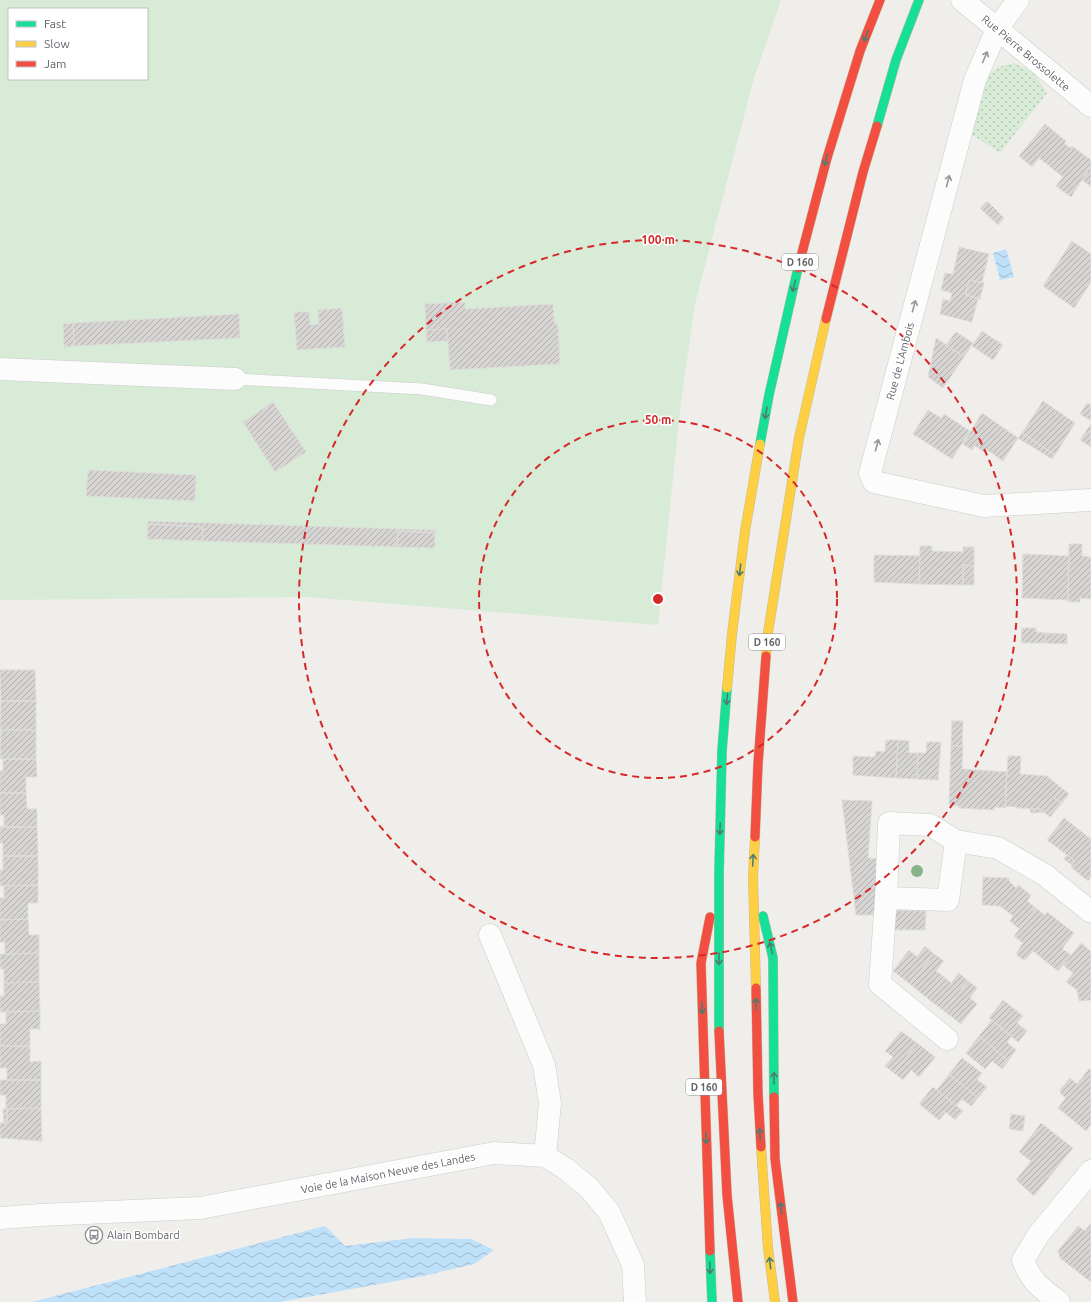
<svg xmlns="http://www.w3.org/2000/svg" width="1091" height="1302" viewBox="0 0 1091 1302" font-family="Ubuntu,sans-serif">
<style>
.grass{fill:url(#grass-dots)}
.garden{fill:#d8ebd6;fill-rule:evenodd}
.water{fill:url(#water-waves)}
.building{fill:url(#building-hatch);stroke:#deddd9}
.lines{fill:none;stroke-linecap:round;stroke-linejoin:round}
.lane-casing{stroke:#cbcccc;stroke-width:12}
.street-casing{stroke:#cbcccc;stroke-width:23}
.fast-casing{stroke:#c8b996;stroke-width:10}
.slow-casing{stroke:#c8b996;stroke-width:10}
.jam-casing{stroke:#c8b996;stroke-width:10}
.lane{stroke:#fdfcfc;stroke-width:11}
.street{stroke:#fdfcfc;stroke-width:22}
.fast{stroke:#16e098;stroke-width:9}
.slow{stroke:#ffcf43;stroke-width:9}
.jam{stroke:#f24e42;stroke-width:9}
.tree{fill:#88b388}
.oneway{stroke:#507c72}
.oneway2{stroke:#96999c}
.ring{fill:none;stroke:#d62828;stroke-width:2;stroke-dasharray:7 5}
.labels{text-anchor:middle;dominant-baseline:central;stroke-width:3;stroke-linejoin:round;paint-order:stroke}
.shield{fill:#fff;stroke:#8f9295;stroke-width:1}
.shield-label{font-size:10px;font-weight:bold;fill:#5f6368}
.street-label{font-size:11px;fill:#5f6368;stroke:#fff}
.poi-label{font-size:11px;fill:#5f6368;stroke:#fff;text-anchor:start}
.centre{fill:#d62828;stroke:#fff;stroke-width:2}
.ring-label{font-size:12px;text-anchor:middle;font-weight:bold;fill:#d62828;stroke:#fff;stroke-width:3;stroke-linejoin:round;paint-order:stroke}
</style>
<defs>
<pattern id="grass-dots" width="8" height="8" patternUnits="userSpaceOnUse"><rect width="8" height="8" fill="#d8ebd6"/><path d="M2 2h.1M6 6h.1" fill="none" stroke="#b2c2b1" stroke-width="1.8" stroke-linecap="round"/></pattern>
<pattern id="water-waves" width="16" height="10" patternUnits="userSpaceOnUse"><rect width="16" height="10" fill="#bfe0f9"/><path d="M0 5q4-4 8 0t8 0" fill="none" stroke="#9eb9cd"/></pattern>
<pattern id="building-hatch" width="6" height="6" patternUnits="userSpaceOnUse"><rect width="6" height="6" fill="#d6d5d3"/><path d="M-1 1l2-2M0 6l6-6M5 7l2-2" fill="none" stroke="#b1b0af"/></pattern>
</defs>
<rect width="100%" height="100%" fill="#efeeea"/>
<path class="grass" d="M1014 63 1033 72 1047 93 1000 153 968 132 985 79 998 67Z"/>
<path class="garden" d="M0 0H781L754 78 695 304 680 410 658 625 307 597 0 600ZM9 9H147V79H9Z"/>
<path class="water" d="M1006 249 1014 277 1000 280 993 253Z
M325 1226 345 1246 413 1238 471 1239 494 1250 474 1264 423 1276 280 1302H32Z"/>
<path class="building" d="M1045 124 1066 141 1064 143 1070 148 1072 146 1091 160V166L1071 197 1056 186 1063 177 1039 158 1032 167 1019 156Z
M1091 166V187L1082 180Z
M987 201 1004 218 998 225 980 208Z
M1072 241 1091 254V282L1074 308 1043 286Z
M959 247 989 254 982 282 969 280 966 295 978 298 972 322 940 314 943 299 950 301 952 293 941 290 945 273 953 274Z
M969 280 984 283 980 299 966 295Z
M465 302V309L553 304 554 321 558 326 560 364 450 370 447 329 426 330 425 304Z
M342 308 345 347 297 350 294 312H309L310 325 319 324 318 310Z
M239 314 240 338 74 346 73 323Z
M73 323 74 346 64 347 63 324Z
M447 329 448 341 427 342 426 330Z
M982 331 1003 345 993 360 972 346Z
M956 332 973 343 964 357 946 345Z
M936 338 964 357 943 388 928 377Z
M1043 401 1075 423 1055 455 1022 433Z
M273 402 306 452 275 472 243 422Z
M1087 403 1091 405V421L1080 414Z
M928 410 941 418 944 414 970 431 952 459 913 434Z
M982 413 1018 438 1003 461 986 449 984 452 975 446 972 450 963 444Z
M1091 424V447L1080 440Z
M1022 433 1055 455 1052 459 1018 438Z
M88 470 196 475 195 501 86 496Z
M148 521 435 530V533L398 531 397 547 202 541 203 527 148 524Z
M148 524 203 527 202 541 147 539Z
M398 531 435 533V548L397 547Z
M1069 544H1082V556L1091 557V599L1080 598V602H1068Z
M920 546H932V551L963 552V547H974V566L963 565V585L919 584Z
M1023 554 1069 556 1068 600 1022 598Z
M874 555 920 556 919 584 874 582Z
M963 565 974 566V585H963Z
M1022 628H1036V632L1046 633 1045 643H1021Z
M1046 633 1067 634V644L1045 643Z
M0 670H35L36 701H1Z
M1 701H36V730H0Z
M952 721H963L962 746H951Z
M1 730H36V759H0Z
M886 740H898L896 778 853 775V756L875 757 876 751 885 752Z
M898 740 909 741V753H918L917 779 896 778Z
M927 742H941L938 780 917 779 918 753H926Z
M951 746H963L962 769 1007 772 1005 808 994 807V810L959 808V806L949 805Z
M1008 756H1021L1020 774 1047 776 1063 789 1055 798 1062 803 1050 817 1040 809 1017 808V807L1005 806Z
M3 759H36L37 777H26V793H0V771H3Z
M1063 789 1069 794 1062 803 1055 798Z
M0 793H26L27 809H37V827H4V815H0Z
M842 800 872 801 868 858 877 859 875 915H856Z
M1030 809H1040L1045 812 1031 813Z
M1064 818 1091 839V877L1088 881 1071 867 1075 861 1047 840Z
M0 827H37L38 856H3V843H0Z
M1067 855 1075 861 1072 865 1064 859Z
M3 856H38V885L0 886V870H3Z
M983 877 1009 878V881L1016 888 1018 885 1031 895 1027 901 1036 908 1019 929 1010 921 1013 916 1000 906 982 905Z
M38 885V903H28V919L0 920V898H4V886Z
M1036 908 1045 915 1047 912 1074 933 1062 949 1071 955 1058 971 1033 951 1026 959 1023 960 1017 955V952L1023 943 1014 936Z
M889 910 926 911 925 930H888Z
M28 919 29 935H39V953L5 954V942H0V920Z
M1081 943 1090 951 1091 950V1000L1079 1001 1077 990 1066 982 1073 973 1063 965Z
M925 946 934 954 910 984 893 971 909 950 917 957Z
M39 953V982L4 983V969H0V954Z
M934 954 944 961 936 971 944 977 927 998 910 984Z
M959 973 968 981 944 1011 927 998 944 977 951 983Z
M968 981 977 988 970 998 977 1004 961 1024 944 1011Z
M39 982 40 1011 0 1012V996H4V983Z
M1003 1000 1023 1016 1017 1023 1027 1031 1018 1042 989 1018Z
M40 1011V1029H30V1046H0V1024H6V1012Z
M992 1020 1012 1036 1007 1042 1016 1050 1008 1061 979 1036Z
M901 1031 917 1043 894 1073 885 1066 893 1057 885 1051Z
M979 1036 1008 1061 1002 1069 992 1061 985 1069 966 1053Z
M917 1043 935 1057 919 1077 911 1070 903 1080 894 1073Z
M0 1046H30V1062L41 1061V1080H7V1068H0Z
M962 1058 982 1073 977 1080 987 1087 978 1098 949 1074Z
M1089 1069 1091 1070V1125L1086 1131 1058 1108 1066 1098 1061 1094 1060 1090 1070 1078 1077 1084Z
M949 1074 978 1098 971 1106 962 1099 956 1106 937 1090Z
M0 1080H41V1108L6 1109V1095H0Z
M933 1087 963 1111 955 1120 946 1112 939 1120 919 1104Z
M41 1108 42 1141 0 1138V1123H7V1109Z
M3 1109H7V1123H4Z
M1011 1114 1025 1116 1023 1131 1009 1129Z
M1041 1123 1073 1148 1034 1196 1016 1180 1031 1161 1019 1152Z
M1091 1223V1282L1060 1258 1058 1251 1078 1226 1085 1231Z"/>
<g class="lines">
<defs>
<path id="lane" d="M235 379 422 389 491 400"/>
<path id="street" d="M962 0 1091 106
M1018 0 997 29 975 80 870 473 874 482 984 506 1091 500
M0 369 235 379
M956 841 948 900 886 898 889 823 930 825 956 841 998 848 1045 875 1091 912
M886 898 880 984 947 1039
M490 935 544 1065 550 1103 545 1156
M1 1218 40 1215 200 1208 494 1153 545 1156 566 1169 589 1188 609 1212 633 1265 635 1302
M1059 1302C1041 1288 1031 1282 1023 1260L1039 1234 1091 1171"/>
<path id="fast" d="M877 126 896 60 919 0
M760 444 769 395 798 268
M763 916 773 958 774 1097
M719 1031V873L722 751 727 688
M710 1251 712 1302"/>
<path id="slow" d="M766 656 767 639 799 438 826 319
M727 688 732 634 745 531 760 444
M755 837 753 877 756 988
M761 1147 768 1248 775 1302"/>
<path id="jam" d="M798 268 827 158 860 51 880 0
M826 319 863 172 877 126
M755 837 758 764 766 656
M710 917 701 963 710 1251
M756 988 758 1094 761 1147
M719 1031 727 1195 738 1302
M774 1097 775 1159 793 1302"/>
</defs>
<use href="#lane" class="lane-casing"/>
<use href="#street" class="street-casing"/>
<use href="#fast" class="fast-casing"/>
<use href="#slow" class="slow-casing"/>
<use href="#jam" class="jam-casing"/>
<use href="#lane" class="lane"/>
<use href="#street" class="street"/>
<use href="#fast" class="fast"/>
<use href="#slow" class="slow"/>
<use href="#jam" class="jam"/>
</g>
<circle class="tree" cx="917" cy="871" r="6"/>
<defs><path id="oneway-shaft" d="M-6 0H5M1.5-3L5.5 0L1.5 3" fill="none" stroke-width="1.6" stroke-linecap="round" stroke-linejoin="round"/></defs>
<g class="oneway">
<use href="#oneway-shaft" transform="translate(866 36) rotate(112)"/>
<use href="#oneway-shaft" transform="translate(826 160) rotate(105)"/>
<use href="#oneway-shaft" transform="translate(794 286) rotate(104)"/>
<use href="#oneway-shaft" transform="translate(766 413) rotate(100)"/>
<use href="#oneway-shaft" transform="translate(740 570) rotate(97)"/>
<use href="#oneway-shaft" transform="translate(727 699) rotate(95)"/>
<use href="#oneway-shaft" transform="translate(720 829) rotate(92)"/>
<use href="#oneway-shaft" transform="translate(753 860) rotate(-87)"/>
<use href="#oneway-shaft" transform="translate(771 948) rotate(-104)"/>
<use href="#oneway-shaft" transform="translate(719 959) rotate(90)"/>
<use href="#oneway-shaft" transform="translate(756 1004) rotate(-91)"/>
<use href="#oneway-shaft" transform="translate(702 1008) rotate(88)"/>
<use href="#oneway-shaft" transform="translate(774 1078) rotate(-90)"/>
<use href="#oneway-shaft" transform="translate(760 1134) rotate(-94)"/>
<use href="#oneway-shaft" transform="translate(706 1138) rotate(88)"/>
<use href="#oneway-shaft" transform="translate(781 1208) rotate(-97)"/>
<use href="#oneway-shaft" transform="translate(770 1263) rotate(-97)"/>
<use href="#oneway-shaft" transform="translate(710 1268) rotate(88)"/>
</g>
<g class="oneway2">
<use href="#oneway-shaft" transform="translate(985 57) rotate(-67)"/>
<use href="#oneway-shaft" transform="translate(948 181) rotate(-75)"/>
<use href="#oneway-shaft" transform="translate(914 306) rotate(-75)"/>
<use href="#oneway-shaft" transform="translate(877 445) rotate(-75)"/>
</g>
<g class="ring">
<circle cx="658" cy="599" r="179"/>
<circle cx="658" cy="599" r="359"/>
</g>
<defs>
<symbol id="bus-ring" viewBox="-11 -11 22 22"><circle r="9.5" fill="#fff" stroke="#919496" stroke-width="1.5"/><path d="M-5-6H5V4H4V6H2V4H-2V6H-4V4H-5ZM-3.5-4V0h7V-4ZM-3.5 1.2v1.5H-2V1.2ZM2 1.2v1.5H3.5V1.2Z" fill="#919496"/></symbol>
</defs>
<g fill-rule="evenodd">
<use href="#bus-ring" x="84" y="1225" width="20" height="20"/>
</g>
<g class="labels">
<g class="shield">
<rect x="782" y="254" width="36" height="16" rx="3"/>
<rect x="749" y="634" width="36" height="16" rx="3"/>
<rect x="686" y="1079" width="36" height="16" rx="3"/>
</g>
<g class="shield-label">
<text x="800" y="262">D 160</text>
<text x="767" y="642">D 160</text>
<text x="704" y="1087">D 160</text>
</g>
<g class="street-label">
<text transform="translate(1026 53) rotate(40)">Rue Pierre Brossolette</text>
<text transform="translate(900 361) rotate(-75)">Rue de L'Ambois</text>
<text transform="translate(388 1173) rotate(-11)">Voie de la Maison Neuve des Landes</text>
</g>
<g class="poi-label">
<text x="107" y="1235">Alain Bombard</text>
</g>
</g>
<circle cx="658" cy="599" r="6" class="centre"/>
<g class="ring-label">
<text x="658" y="244">100 m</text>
<text x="658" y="424">50 m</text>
</g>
<rect x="8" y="8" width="140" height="72" fill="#ffffff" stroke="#bfc1c3"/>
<rect x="16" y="21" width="20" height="6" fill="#16e098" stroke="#bfc1c3"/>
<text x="44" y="28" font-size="12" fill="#5f6368">Fast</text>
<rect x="16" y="41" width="20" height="6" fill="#ffcf43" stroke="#bfc1c3"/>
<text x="44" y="48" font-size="12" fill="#5f6368">Slow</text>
<rect x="16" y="61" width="20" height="6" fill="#f24e42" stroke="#bfc1c3"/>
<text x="44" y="68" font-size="12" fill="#5f6368">Jam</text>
</svg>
